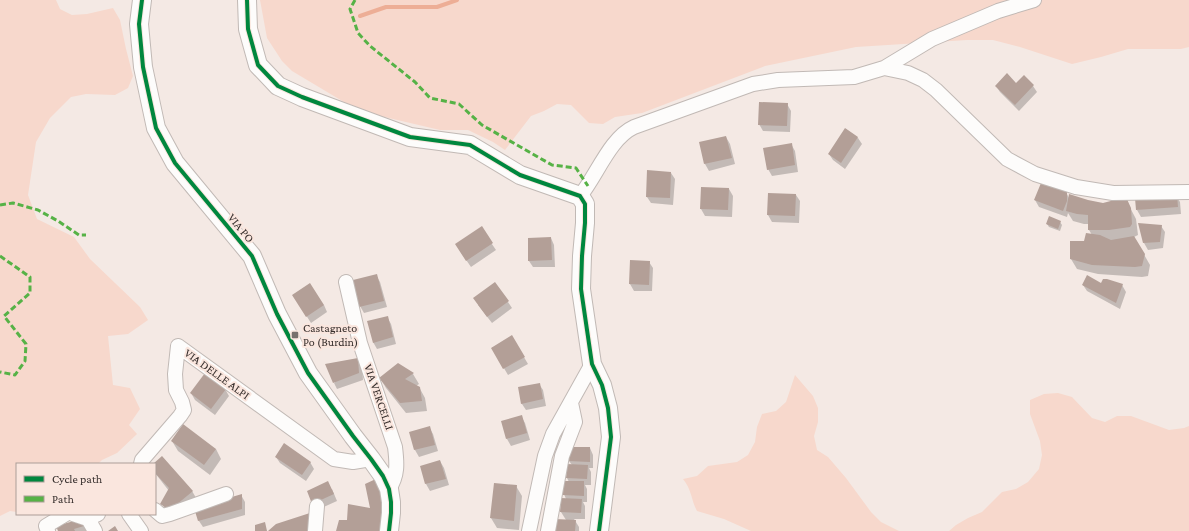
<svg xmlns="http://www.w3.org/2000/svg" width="1189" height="531" viewBox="0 0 1189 531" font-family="'Crimson Pro',serif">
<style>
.green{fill:#f7d8cc}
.shadow{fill:#0003}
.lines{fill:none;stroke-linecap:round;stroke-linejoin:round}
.stream{stroke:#edae96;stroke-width:4}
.building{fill:#b39f97}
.minor-casing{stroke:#c1b9b5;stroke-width:16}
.tertiary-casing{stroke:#c1b9b5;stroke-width:20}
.minor{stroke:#fdfcfb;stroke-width:14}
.tertiary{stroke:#fdfcfb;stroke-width:18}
.quiet{stroke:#56b246;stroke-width:3;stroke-dasharray:6 3;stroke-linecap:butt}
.cycleway-casing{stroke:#fae6de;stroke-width:6}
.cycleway{stroke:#00873e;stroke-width:4}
.poi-dot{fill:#79706d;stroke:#fae6de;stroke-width:1.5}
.labels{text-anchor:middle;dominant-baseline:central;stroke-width:4;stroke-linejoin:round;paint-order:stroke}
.street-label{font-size:12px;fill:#372f2d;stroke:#fae6de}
.poi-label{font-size:12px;fill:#372f2d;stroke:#fae6de;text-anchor:start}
</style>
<rect width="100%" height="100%" fill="#f4e9e4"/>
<path class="green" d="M0 0H56L60 9 72 15 87 14 113 8 120 20 126 49 133 76 128 88 115 95 86 94 71 97 50 118 36 142 28 195 37 219 74 237 90 259 140 307 148 320 128 334 108 336 113 385 130 388 140 409 129 425 137 434 117 453 102 460 98 464H17V512L10 511 0 516Z
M260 0H1189V47L1181 49H1128L1101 57 1072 64 1020 47 993 40H967L856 47 765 66 642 113 615 117 603 124 589 123 571 105 557 104 544 111 531 116 505 150 493 142 468 130H440L359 111 292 71 282 61 267 38Z
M795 375 813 396 818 408V422L814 436 817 450 828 457 846 478 871 512 881 522 899 531H751L724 519 697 511C691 500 692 490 683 479L697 476 708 466 737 462 748 455 755 442 757 427 762 414 776 411 786 402Z
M1058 393 1072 397 1092 418 1105 422 1117 416H1131L1169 430 1184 428 1189 426V531H949L956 525 968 518 982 512 1002 492 1016 489 1028 482 1039 469 1042 455 1040 441 1030 414V400L1044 394Z"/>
<path class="shadow" d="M1024 76 1033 86 1037 92 1019 111 1000 92 996 86 1016 84Z
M787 104 791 111 790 132 763 131 759 124Z
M846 129 858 138 862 144 845 169 833 160 829 154Z
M726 137 730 144 735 164 709 171 705 164 700 143Z
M791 144 795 151 798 172 772 176 768 169Z
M671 173 675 179 673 205 651 203 647 197Z
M729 189 733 196 732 217 705 216 701 209Z
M1066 192 1069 198 1103 204 1125 198 1136 219 1138 235 1134 237 1150 265 1148 276 1142 277 1098 274 1077 269 1071 259 1092 235 1089 230V224H1084L1073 221 1068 213 1067 217 1039 207 1035 200Z
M796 195 800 201 799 223 772 222 768 215Z
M1176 196 1180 202 1181 214 1141 217 1137 210Z
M1060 222 1062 225 1060 231 1049 227 1047 224Z
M1161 226 1165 232 1163 248 1148 250 1144 243Z
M481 228 496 250 471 267 460 251Z
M551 238 554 245 555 267H533L529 261Z
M649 262 653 268 652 291H634L630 284Z
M376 275 380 282 387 307 364 313 360 306Z
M495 283 512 308 492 323 478 305Z
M1083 285H1122L1126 292 1120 309 1087 291Z
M297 301 324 305 327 312 311 323Z
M387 317 391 324 396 344 377 349 373 342Z
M512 337 528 364 508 375 492 348Z
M358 360 362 366 363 380 337 389 334 383Z
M398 364 413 374 419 384 416 386 419 387 425 398 427 411 406 413 386 388 380 378Z
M539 384 543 390 546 406 526 410 522 404 519 388Z
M225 389 229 396 215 415 195 400 191 393Z
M521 416 525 423 530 440 511 446 507 439 502 422Z
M429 427 433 434 438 451 419 457 415 450 410 433Z
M172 441 216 449 221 459 210 475 178 451Z
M590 448 593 455V468H589L591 472V485H585L587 489V502H583L585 506V519H574L579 527V531H555L566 520 561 512 562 499H566L564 494 569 482 567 478 568 465H572L569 461Z
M162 457 192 491 198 501 176 520 168 514 162 504 169 491 155 473V464Z
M276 457 310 462 314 469 306 481 280 463Z
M440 461 444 468 449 485 430 491 426 484 421 467Z
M516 486 522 496 519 530 497 528 491 518Z
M332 489 337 501 317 510 313 503Z
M241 495 245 502V515L203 527 199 521 195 509Z
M81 521 87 531H59Z"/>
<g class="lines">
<path class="stream" d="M360 16 386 7H437L457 0"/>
</g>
<path class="building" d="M1007 73 1016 83 1024 75 1034 85 1015 105 995 86Z
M759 102 788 103 787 126 758 125Z
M845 128 858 137 841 163 828 154Z
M726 136 732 158 704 164 699 142Z
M792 143 795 165 767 170 763 148Z
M647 170 671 172 670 198 646 197Z
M1041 183 1067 192V201L1063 211 1034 200Z
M701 187 729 188 728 210 700 209Z
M768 193 796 194 795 216 767 215Z
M1069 194 1088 200 1103 203 1126 197 1131 208 1132 224 1130 227 1109 230H1088V215L1077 214 1066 211Z
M1177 195 1178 207 1136 210 1135 198Z
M1049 216 1061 221 1058 229 1046 224Z
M1138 223 1162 225 1160 242 1143 243Z
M482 226 493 243 466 261 455 244Z
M1086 233 1100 235 1111 240 1134 236 1145 254 1142 266 1135 267 1092 265 1070 259V241H1084Z
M551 237 552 260 528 261V238Z
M630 260 650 261 649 285 629 284Z
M377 274 384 301 359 307 353 280Z
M1087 275 1101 283 1103 279H1107L1123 284 1116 303 1082 285Z
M495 282 509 301 487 317 473 298Z
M310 283 324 305 306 317 292 295Z
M388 316 393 337 373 343 367 321Z
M512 335 525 357 503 369 491 348Z
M358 358 359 373 333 383 325 364Z
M398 363 414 373 405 379 420 387 422 401 400 403 379 378Z
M205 373 226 389 211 409 190 393Z
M540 383 543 399 521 404 518 387Z
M522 415 527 433 506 439 501 421Z
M183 424 216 449 204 465 171 441Z
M430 426 435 445 414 450 409 432Z
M284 443 311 462 302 475 275 457Z
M569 447H590V462L568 461Z
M162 456 193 491 170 510 160 504 169 488 155 473V464H153Z
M440 460 446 479 425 484 420 466Z
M567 464 588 465 587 479 566 478Z
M378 478 389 516 384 531H336L339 520H347L348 504 370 508 365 484Z
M328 481 334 494 312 504 307 491Z
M563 481H584V496L563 495Z
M494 483 517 485 514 521 490 518Z
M242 494V509L198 521 194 508Z
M561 498 582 499 581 513 560 512Z
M313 512 310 531H268L276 524Z
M81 519 84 526 74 529 75 531H58L56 526Z
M555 519 576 520 575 531H554Z
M265 522 267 531H255V525Z
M115 526 118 531H108Z"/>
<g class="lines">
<defs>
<path id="minor" d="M884 68 908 73 923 80 936 90 1007 159 1035 174 1076 187 1113 193 1189 192
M580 196C597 175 610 138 634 127L753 84 778 80 854 77 884 68 932 39 998 11 1034 0
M346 282 360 343 395 447C397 463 398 475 389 489
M141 464 142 460 180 416 184 410 182 402 176 390 175 374 178 346 334 459 353 462 371 459
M155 510 162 516 170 514 226 494
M73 514 88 519 98 514
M129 514 141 531
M88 519 95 531
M48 531 46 526 66 514
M315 531 317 506
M529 531 545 456 553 434 592 364
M548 531 562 456 575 422 571 403"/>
<path id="tertiary" d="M142 0 139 24 143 67 156 128 175 163 252 256 277 314 308 373 353 436 371 459 383 476 389 489 391 502V513L389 531
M247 0 248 29 258 65 278 86 302 97 410 137 470 145 520 175 580 196 585 204V223L582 256 581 289 592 364 602 385 608 408 611 437 599 531"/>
</defs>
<use href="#minor" class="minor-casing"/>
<use href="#tertiary" class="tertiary-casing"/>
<use href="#minor" class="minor"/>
<use href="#tertiary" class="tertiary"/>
<path class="quiet" d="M355 0 350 9 358 33 370 46 415 82 430 98 459 104 482 125 552 165 576 168 588 186
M0 205 13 203 38 210 58 221 79 235H86
M0 256 30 277V293L4 316 26 344 25 361 15 375 0 372"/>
<defs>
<path id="cycleway" d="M142 0 139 24 143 67 156 128 175 163 252 256 277 314 308 373 353 436 371 459 383 476 389 489 391 502V513L389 531
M247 0 248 29 258 65 278 86 302 97 410 137 470 145 520 175 580 196 585 204V223L582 256 581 289 592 364 602 385 608 408 611 437 599 531"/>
</defs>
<use href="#cycleway" class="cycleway-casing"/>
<use href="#cycleway" class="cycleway"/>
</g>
<rect class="poi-dot" x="291" y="331" width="8" height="8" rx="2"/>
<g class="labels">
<g class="street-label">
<text transform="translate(241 228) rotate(50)">VIA PO</text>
<text transform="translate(217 374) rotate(36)">VIA DELLE ALPI</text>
<text transform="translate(379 397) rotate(71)">VIA VERCELLI</text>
</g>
<g class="poi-label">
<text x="303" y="328">Castagneto<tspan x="303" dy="14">Po (Burdin)</tspan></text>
</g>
</g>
<rect x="16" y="463" width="140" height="52" fill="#fae6de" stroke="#ac9d97"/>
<rect x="24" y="476" width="20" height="6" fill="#00873e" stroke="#ac9d97"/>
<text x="52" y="483" font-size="12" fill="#372f2d">Cycle path</text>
<rect x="24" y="496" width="20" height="6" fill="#56b246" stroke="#ac9d97"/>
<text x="52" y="503" font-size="12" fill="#372f2d">Path</text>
</svg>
